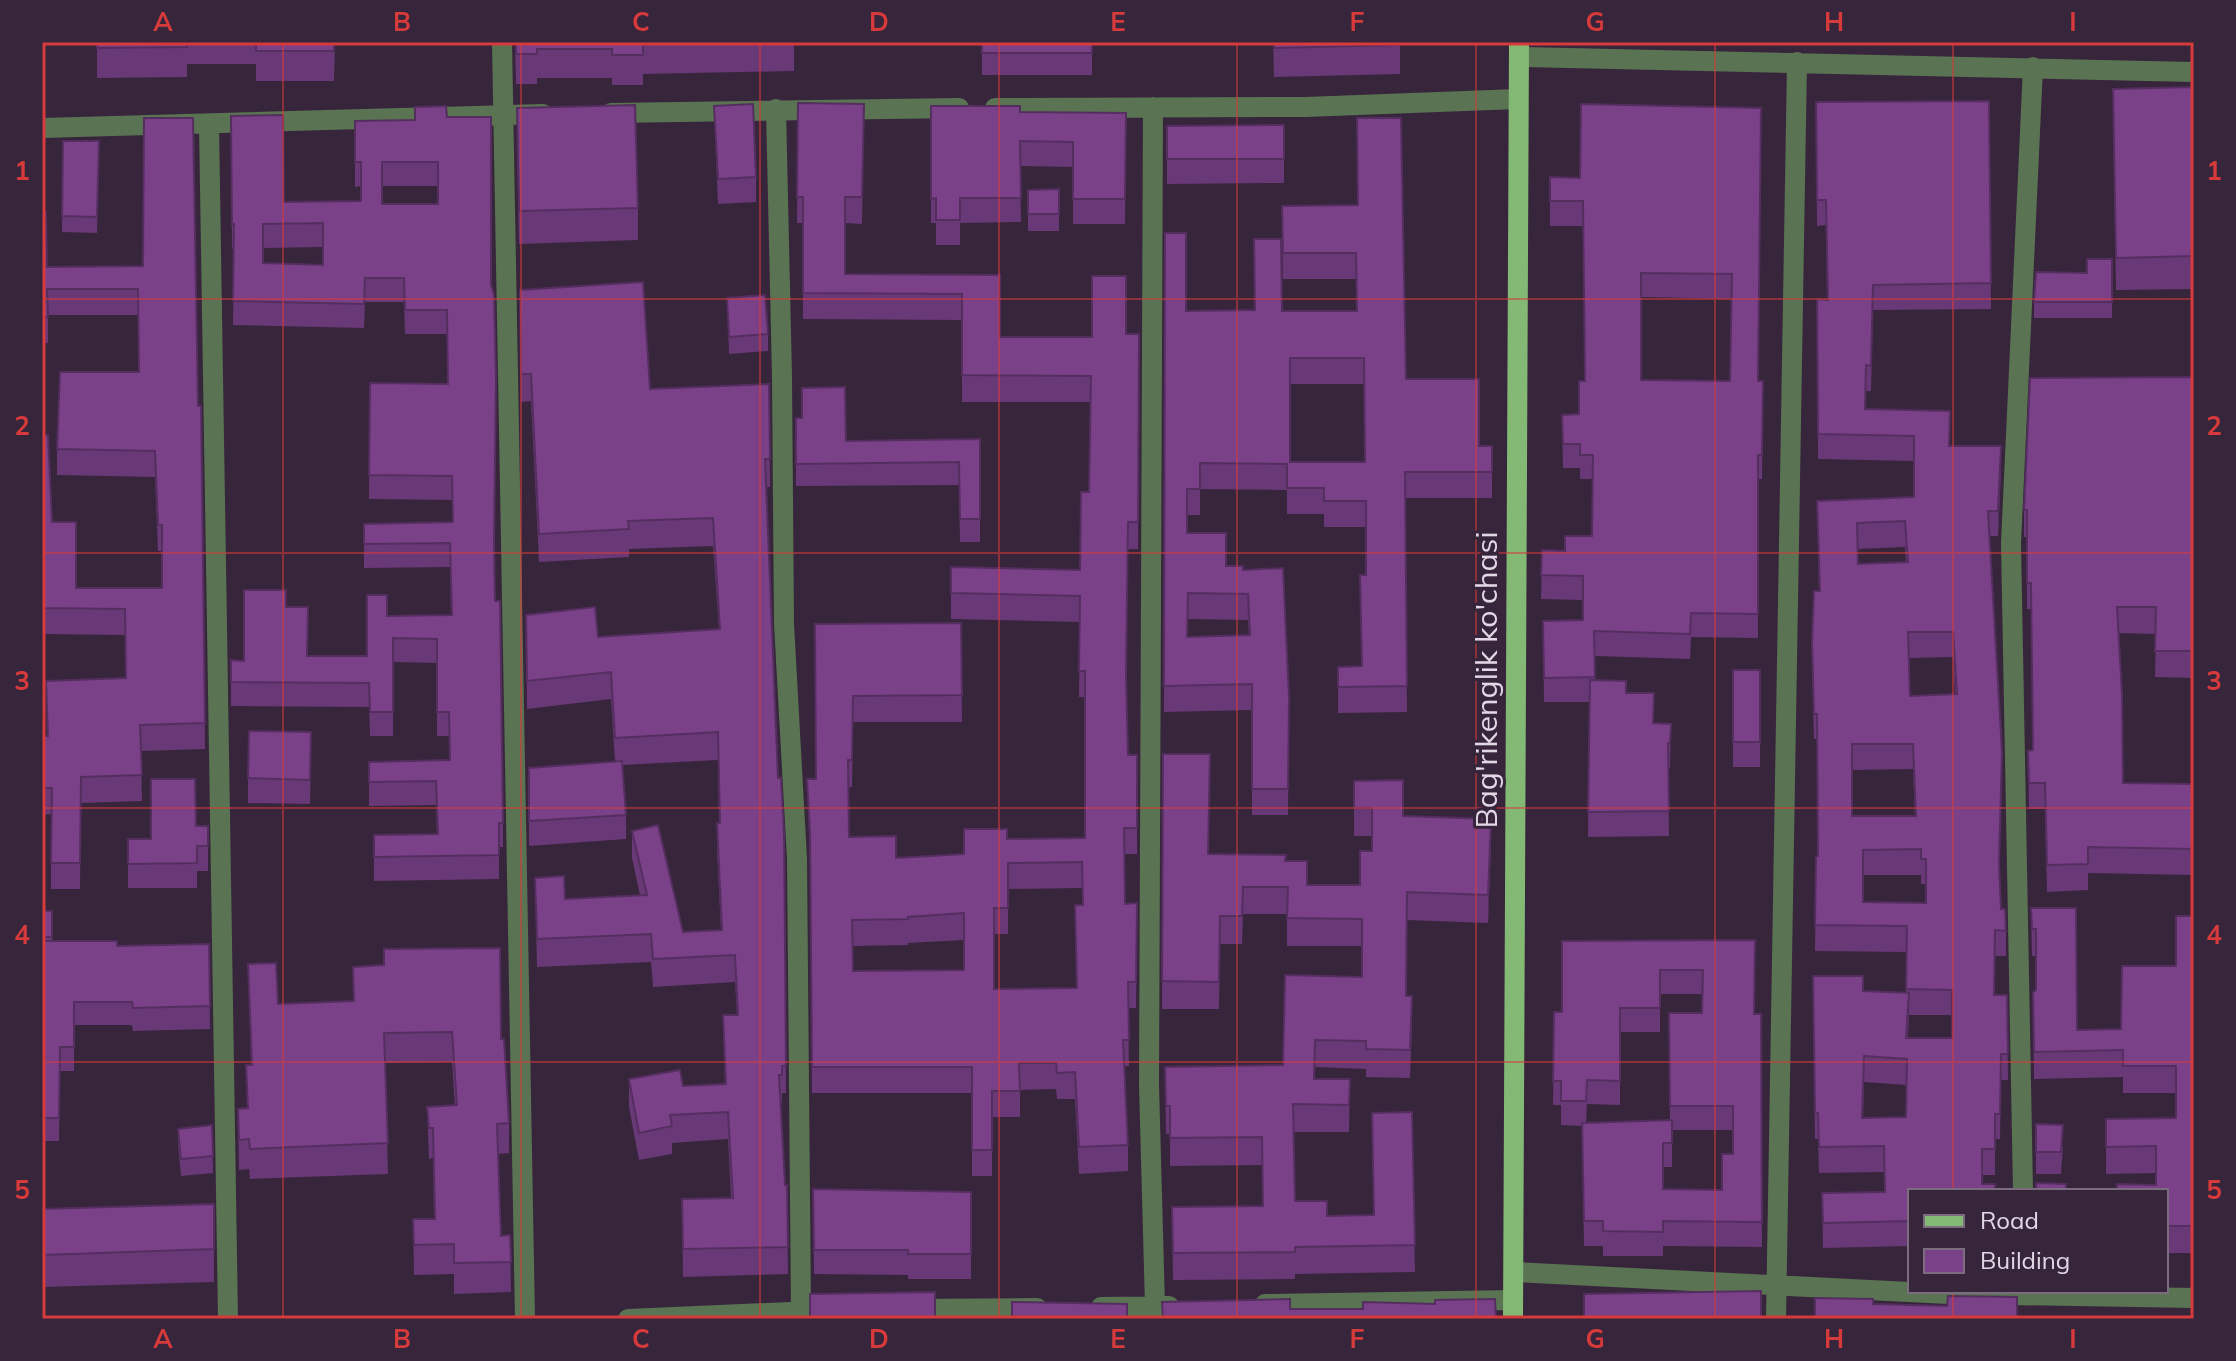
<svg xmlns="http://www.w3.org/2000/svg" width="2236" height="1361" viewBox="0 0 2236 1361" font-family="Mulish,sans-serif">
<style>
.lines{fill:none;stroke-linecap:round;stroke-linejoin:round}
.minor{stroke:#5a7353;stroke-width:20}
.major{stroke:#84b875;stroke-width:20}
.wall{fill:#693876;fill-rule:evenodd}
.shaded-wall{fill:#552e60}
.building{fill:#7a4189;stroke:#552e60;stroke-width:2;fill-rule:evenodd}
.grid{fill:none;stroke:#d73a3b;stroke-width:2;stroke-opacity:0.55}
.labels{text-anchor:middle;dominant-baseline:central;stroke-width:6;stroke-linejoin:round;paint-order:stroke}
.street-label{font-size:30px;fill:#e2d7e5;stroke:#37253b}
.neatline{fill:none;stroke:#d73a3b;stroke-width:3}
.grid-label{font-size:26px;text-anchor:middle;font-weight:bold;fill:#d73a3b}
</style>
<rect width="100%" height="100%" fill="#37253b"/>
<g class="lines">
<path class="minor" d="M502 42 525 1319
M1519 57 2194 72
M1153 107 1149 1085 1155 1306
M995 108 1305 107 1518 99
M776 109 782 377 784 624 797 859 801 1311
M611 113 959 108
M209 124 228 1319
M42 128 543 114
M2023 1191 2011 543 2033 67
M1514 1272 1948 1294 2194 1298
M1265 1304 1513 1300
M1101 1307 1169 1306
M909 1309 1037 1308
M628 1319 813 1311
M1776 1319 1797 62"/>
<path class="major" d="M1513 1319 1519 42"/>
</g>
<path class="wall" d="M97 42H335L334 81H256V64H187V77L97 78Z
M515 42H794V71L643 74V85H612V78H537V84H516Z
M982 42H1092V75H982Z
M1273 42H1400V74L1274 77Z
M2194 87V289L2116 290 2113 121Z
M1989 101 1991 309 1873 310 1871 391H1866L1865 409 1950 446 2001 471 1998 536H1989L2002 778 1999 876 2001 909 2006 931V956H1995V995H2007L2008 1080H2001L2000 1139H1995V1175H1982L1910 1191V1246L1823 1248 1822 1193 1884 1192V1172L1819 1173 1818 1139H1815L1813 976 1863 991 1906 993 1907 952 1815 951 1816 856H1818L1817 739H1814L1812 667 1819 591 1817 501 1914 497V461L1818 459 1817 299 1827 300 1826 225 1817 226 1816 102ZM1905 547 1906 562 1858 564V549ZM1953 657 1955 694 1910 696 1909 658ZM1913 769 1915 816H1852V770ZM1863 875H1921V884H1926V903L1863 902ZM1909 1015H1952V1038H1908ZM1864 1082 1906 1085V1117L1863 1118Z
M798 103 864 104 862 224 845 223V274L1000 275V337H1092L1139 334 1138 549H1128L1126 684 1128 755H1137V854H1124L1125 904 1137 903 1136 1008H1128L1129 1066H1124L1128 1145V1171L1079 1174 1075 1099H1057L1056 1089 1020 1090V1117H992V1176H972V1093H812L810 859 807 779H816L815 624 961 623 962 722H853L852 787H848L849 837 896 858 964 854 1007 839 1085 838V697H1079L1080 622 951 619V593L1080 570 1089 492 1090 402H962V320L803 319V223H797ZM1082 888V905H1075L1077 988 994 989V934H1008V889ZM964 940V970L853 971V946L908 945V943Z
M714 106 756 177V202L718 204Z
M931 106 1020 112 1126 113 1125 224H1073V167L1020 166 1021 222 960 223V245H936V223H931Z
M1761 108 1758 381H1763L1762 479H1758V638L1691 637 1690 659 1595 656V680L1626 693 1654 723 1671 724 1670 768H1668L1669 836 1588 837 1589 702H1544L1543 621 1583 620V600L1541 599 1542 550 1565 551 1592 536V479H1580V468H1563L1562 415 1579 414 1585 381 1583 226H1550V201L1580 178ZM1641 297 1731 299 1730 381 1641 380Z
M231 116 284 202 361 201V186L355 187V121L415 120 447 117 491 284 494 549 503 823V847H499V879L374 881V835L437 834 436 805 369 806V762L449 760V736H437V663L393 662V736H370L369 707 231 706V660L244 661 286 607 307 656H367L387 616 451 615 450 567 364 568V524L453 522 452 500 369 499 370 383 448 384 447 334H405L404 302H365L364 328 233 325 234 249H232ZM382 186H438V204H382ZM323 247V265L263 263V248Z
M1284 125V183L1167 184V126Z
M63 141H99L97 233 62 232Z
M517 141 638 208V240L519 244Z
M1059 189V231H1028V190Z
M1358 205 1406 379 1479 446H1492V498H1405L1407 712 1338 713V667L1361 666 1366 575V527H1324V514H1287V490L1200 489V515H1187V533L1226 566 1243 570 1289 697 1288 815H1252V710L1164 712 1165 233 1186 311H1357L1356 279H1283L1282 206ZM1290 384H1364L1365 462H1290ZM1188 619 1248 620 1249 635 1188 637Z
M42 212 47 267 143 266 198 406H201L205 749 141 751 142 801 81 803 80 889H51V814L42 815V736H47L46 681 126 678 125 635 42 634V436L52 522 76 588H162V551H158L155 477 57 475V449L139 372 138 315H48V343H42Z
M2112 259V318H2034V302Z
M520 290 650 389 769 384 770 487H766L778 778 784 832 786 1093H782V1103H780L785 1185H787L788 1274 683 1277 682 1199 731 1198 728 1139 672 1143V1154L639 1160 629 1107V1079L683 1086 725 1084 723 1015H737L735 982 653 987 651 962 537 967 535 878 565 899 640 895 632 858V831L683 932 721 930 717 851V823H719L718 760 622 765 626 815V839L529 846V768L615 762 611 699 527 709 526 615 598 637 719 629 713 546 629 549V557L539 562 531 401 521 402Z
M727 298 768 334V351L729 354Z
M2194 377V678L2155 677 2156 634 2118 633 2123 783 2194 784V875L2088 873V890L2047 892 2045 809H2029L2028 751 2033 750 2031 609H2027V537H2024V510Z
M796 418 846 441 980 439V542H960L959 485 796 486Z
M1733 670H1760V767H1733Z
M1163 754 1209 854 1285 861 1307 885H1360L1372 851V836H1354V781L1403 816 1491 846 1488 923 1407 920V996L1412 1024 1410 1078 1366 1077V1069L1315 1067V1079H1350L1349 1132H1294L1295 1201 1327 1216 1373 1215 1412 1112 1415 1272 1295 1274V1279L1173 1280 1172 1207 1263 1206 1262 1165 1170 1166V1134H1166L1165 1067 1283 1065 1362 977V946H1287V914H1243L1242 944H1220L1219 1009H1162Z
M311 757 310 804 248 803V778Z
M196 826H208V871H197V888H128V839H151Z
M2031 908 2077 1030 2121 1029 2176 966 2194 916V1253H2166V1191L2156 1185V1173L2106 1174V1119L2176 1118V1093H2123V1077L2034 1079 2033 993 2036 990V956H2032Z
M42 911H52V941L117 946 209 944 210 1029 133 1031 132 1025H74V1071H60L59 1141H42Z
M1755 940 1754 1014H1761L1762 1247 1663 1246V1256H1603V1246H1584L1582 1126 1561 1125V1105H1553L1554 1012H1562V941ZM1660 994H1702V1013H1669L1670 1120 1586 1123 1587 1104 1620 1105V1032H1660ZM1672 1130H1733V1154L1722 1190 1663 1189V1167H1672Z
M248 964 278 1004 353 1001V967L501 1039 509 1123V1153L498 1154 501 1236 510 1235 511 1292 454 1294V1274L414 1275 413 1219H434L433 1158 429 1159 427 1107 455 1105 452 1062 385 1063 388 1174 250 1179 249 1169 239 1170 238 1109 247 1108 246 1065H251Z
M2036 1124 2063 1147 2061 1174H2036Z
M212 1125 213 1173 181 1176 178 1145V1129Z
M813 1189 971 1192V1279H908V1275L814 1274Z
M214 1204V1282L42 1287V1209Z"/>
<path class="shaded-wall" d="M2001 446V471L1998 536V511Z
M1491 819V846L1488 923V895Z
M1909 993V1019L1906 1064V1038Z"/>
<path class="building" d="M97 42H187V47L97 48Z
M256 42H334V51H256Z
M516 42H743L643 44V55H612V49H537V54H516Z
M982 42H1092V53H982Z
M1274 42H1400V45L1274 48Z
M2194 87V256L2116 258 2113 89Z
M1989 101 1991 283 1873 285 1871 366 1866 365 1865 409 1950 411 1949 446H2001L1998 511H1988L2002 752 1999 864 2001 909H2005L2006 931 1995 930 1994 995H2007L2008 1054H2001L2000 1114H1995V1149H1982V1184H1995V1191H1910V1221L1823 1223 1822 1193 1885 1192 1884 1146 1819 1147 1818 1113H1815L1813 976H1863V991L1909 993 1906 1038H1952V990L1906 989 1907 926 1815 925 1816 856H1818L1817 714H1814L1812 642 1814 591H1820L1817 501 1914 497V436L1818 434 1817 299 1828 300 1826 200H1817L1816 102ZM1905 521 1908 562 1858 564 1857 523ZM1908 632H1953L1957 694 1910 696ZM1852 744H1913L1916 816H1852ZM1921 849V859H1926V903L1863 902V850ZM1864 1056 1907 1059 1906 1117 1862 1118Z
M798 103 864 104 862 197H845V274L1000 275V337H1092V276H1126V334H1139L1138 522H1128L1126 675 1128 755H1137V828H1124L1125 904 1137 903 1136 982H1128L1129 1040H1123L1128 1145 1079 1147 1075 1072 1057 1073 1056 1063H1019L1020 1091H992V1150H972V1067H812L810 833 807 779H816L815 624 961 623 962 695 853 696 852 760H848L849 837 896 836V858L964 854V829H1007V839L1085 838V671H1079L1080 596 951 593V567L1080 570 1081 492H1089L1091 376 962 375V294L803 293V197H797ZM1082 862 1083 905H1075L1077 988 994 989V908H1008V863ZM964 913V970L853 971 852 920 908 919V917Z
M753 104 756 177 718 179 714 106Z
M1581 104 1761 108 1758 381H1763L1762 455H1758V614L1691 613 1690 634 1594 631 1595 677 1544 678 1543 621 1583 620V576L1541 575 1542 550 1565 551V536H1592L1593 455H1580V444H1563L1562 415 1579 414V381H1585L1583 201H1550V177L1580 178ZM1641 273 1732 274 1730 381 1641 380Z
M635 105 638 208 519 211 517 108Z
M446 106 447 117H491V284L494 295 496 379 494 542 495 601H500L503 823H499V855L374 857V835L438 834 436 781 369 782V762L450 760 449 712H437V639L393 638V712H370L369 683 231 682V660L244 661V590H286V607H308L307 656H367V595H387V616L452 615 450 543 364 544V524L453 522 452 476 369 475 370 383 448 384 447 310H405L404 278H365L364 304 233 301 234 224 232 225 231 116 283 115 284 202 361 201V162H355V121L415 120V107ZM382 162H438V204H382ZM323 223V265L263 263V224Z
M931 106H1020V112L1126 113 1125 199H1073V142L1020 141 1021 198H960V220H936V198L931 199Z
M144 118H193L198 406H201L205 723 140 725 142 775 81 777 80 863H51L52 788H42V736H48L46 681 126 678 125 609 42 608V436L48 435 52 522H76V588H162V525H158L155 451 57 449 60 372H139L138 289H47L48 317H42V212H46L47 267 143 266Z
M1357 118H1401L1406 379H1479V446H1492V472H1405L1407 686 1338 687V667L1362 666 1360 575H1366V501H1324V488H1287V464L1200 463V489H1187V533H1226V566H1243V570L1283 568 1289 697 1288 789H1252V684L1164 686 1165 233H1186V311L1255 310 1254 239H1281L1282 311H1357L1356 253H1283L1282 206 1358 205ZM1290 358H1364L1365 462H1290ZM1188 593 1248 594 1250 635 1187 637Z
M1284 125V159H1167V126Z
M63 141H99L97 217 62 216Z
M1059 189V214H1028V190Z
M2087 259H2112V302H2034L2036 272 2087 273Z
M643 282 650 389 769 384 770 459H765L778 778H781L784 832 786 1066H782V1075H779L785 1185H787L788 1247 683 1249 682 1199 733 1198 728 1112 670 1115 672 1126 639 1133 629 1079 680 1070 683 1086 726 1084 723 1015H738L735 955 653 959 651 934 537 939 535 878 564 876 565 899 647 895 632 831 658 825 683 932 722 930 717 823H720L718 732 615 738 611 672 527 681 526 615 595 607 598 637 720 629 713 518 628 521 629 529 539 534 531 374H521L520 290Z
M765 295 768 334 729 337 727 298Z
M2194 377V651H2155L2156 607H2117L2122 694 2123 783 2194 784V849L2088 847V864L2047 865 2045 783H2029L2028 751 2033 750 2031 583H2027V510H2024L2030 378Z
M845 387 846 441 980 439V519H960L959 462 796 464V418H802V388Z
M1733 670H1760V742H1733Z
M1590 680 1626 681V693H1654L1653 723 1671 724 1670 743H1668L1669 811 1588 812Z
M249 731 311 732 310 780 248 778Z
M1163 754H1210L1208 854 1286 855 1285 861H1307V885H1360V851H1372V808H1354V781L1403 780V816L1491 819 1488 895 1407 892 1406 996H1412L1410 1050 1366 1049V1041L1315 1040 1314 1079H1350L1349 1105 1293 1104 1295 1201H1327V1216L1374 1215 1372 1113 1412 1112 1415 1245 1295 1247V1252L1173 1253 1172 1207 1263 1206 1262 1137 1170 1138V1106H1166L1165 1067 1283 1065 1285 975 1362 977V919L1287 918 1288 887H1243L1242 916H1220L1219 982 1162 981Z
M622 761 626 815 529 821V768Z
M151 779H195L196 826H208V846H197V863L128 864V839H151Z
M2031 908H2076L2077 1030 2121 1029 2122 966H2176V916H2194V1226H2166V1191H2117V1184L2156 1185V1146L2106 1147V1119L2176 1118V1066H2123V1050L2034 1052 2033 993 2036 990V929H2032Z
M42 911H52V937H42Z
M1755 940 1754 1014H1761L1762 1222 1663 1221V1232L1603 1231V1221H1584L1582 1123 1672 1120V1143H1663V1189L1722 1190V1154H1733V1106H1670L1669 1013H1702L1703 970H1660V1008H1620V1081L1587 1080 1586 1101H1561V1081H1553L1554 1012H1562V941Z
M42 941H117V946L209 944 210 1006 133 1008 132 1002H74V1047H60L59 1118H42Z
M500 948 501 1039H504L509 1123 497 1124 501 1236 510 1235 511 1262 454 1263V1244L414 1245 413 1219H435L433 1128H429L427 1107 457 1105 452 1032 384 1033 388 1143 250 1149 249 1139 239 1140 238 1109 248 1108 246 1065H252L248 964 276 963 278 1004 354 1001 353 967 384 965V949Z
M2036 1124 2063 1125 2061 1152H2036Z
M212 1125 213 1156 181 1159 178 1129Z
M2036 1183 2066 1184V1191H2036Z
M813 1189 971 1192V1254H908V1250H814Z
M214 1204V1249L42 1255V1209Z
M1761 1291V1319H1584V1294Z
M935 1292V1319H810V1294Z
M1948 1296 2017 1297V1319H1815V1298L1873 1299V1304L1947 1306Z
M1290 1299V1309H1363V1302L1435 1304V1300L1495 1299 1496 1319H1163L1162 1302Z
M1012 1302 1127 1304V1319H1012Z"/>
<path class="grid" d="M283 42V1319M521 42V1319M760 42V1319M999 42V1319M1237 42V1319M1476 42V1319M1715 42V1319M1953 42V1191M42 299H2194M42 553H2194M42 808H2194M42 1062H2194M1953 1291V1319"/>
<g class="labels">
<g class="street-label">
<text transform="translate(1486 680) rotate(-90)">Bag'rikenglik ko'chasi</text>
</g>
</g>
<rect width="2236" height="1361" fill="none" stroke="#37253b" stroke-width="88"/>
<rect x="1908" y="1189" width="260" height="104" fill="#37253b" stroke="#7b6c7f" stroke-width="2"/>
<rect x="1924" y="1215" width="40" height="12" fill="#84b875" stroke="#7b6c7f" stroke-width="2"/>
<text x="1980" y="1229" font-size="24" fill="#e2d7e5">Road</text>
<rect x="1924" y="1249" width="40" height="24" fill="#7a4189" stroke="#7b6c7f" stroke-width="2"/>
<text x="1980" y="1269" font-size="24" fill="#e2d7e5">Building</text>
<rect x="44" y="44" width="2148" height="1273" class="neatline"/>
<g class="grid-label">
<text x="163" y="31">A</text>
<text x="402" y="31">B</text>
<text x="641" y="31">C</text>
<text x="879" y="31">D</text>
<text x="1118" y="31">E</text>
<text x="1357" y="31">F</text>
<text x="1595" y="31">G</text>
<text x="1834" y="31">H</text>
<text x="2073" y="31">I</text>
<text x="22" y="180">1</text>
<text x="2214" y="180">1</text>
<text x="22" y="435">2</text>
<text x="2214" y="435">2</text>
<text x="22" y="690">3</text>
<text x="2214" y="690">3</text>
<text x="22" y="944">4</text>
<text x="2214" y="944">4</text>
<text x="22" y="1199">5</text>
<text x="2214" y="1199">5</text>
<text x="163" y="1348">A</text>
<text x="402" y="1348">B</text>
<text x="641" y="1348">C</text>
<text x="879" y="1348">D</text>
<text x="1118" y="1348">E</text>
<text x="1357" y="1348">F</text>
<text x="1595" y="1348">G</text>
<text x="1834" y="1348">H</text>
<text x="2073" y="1348">I</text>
</g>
</svg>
